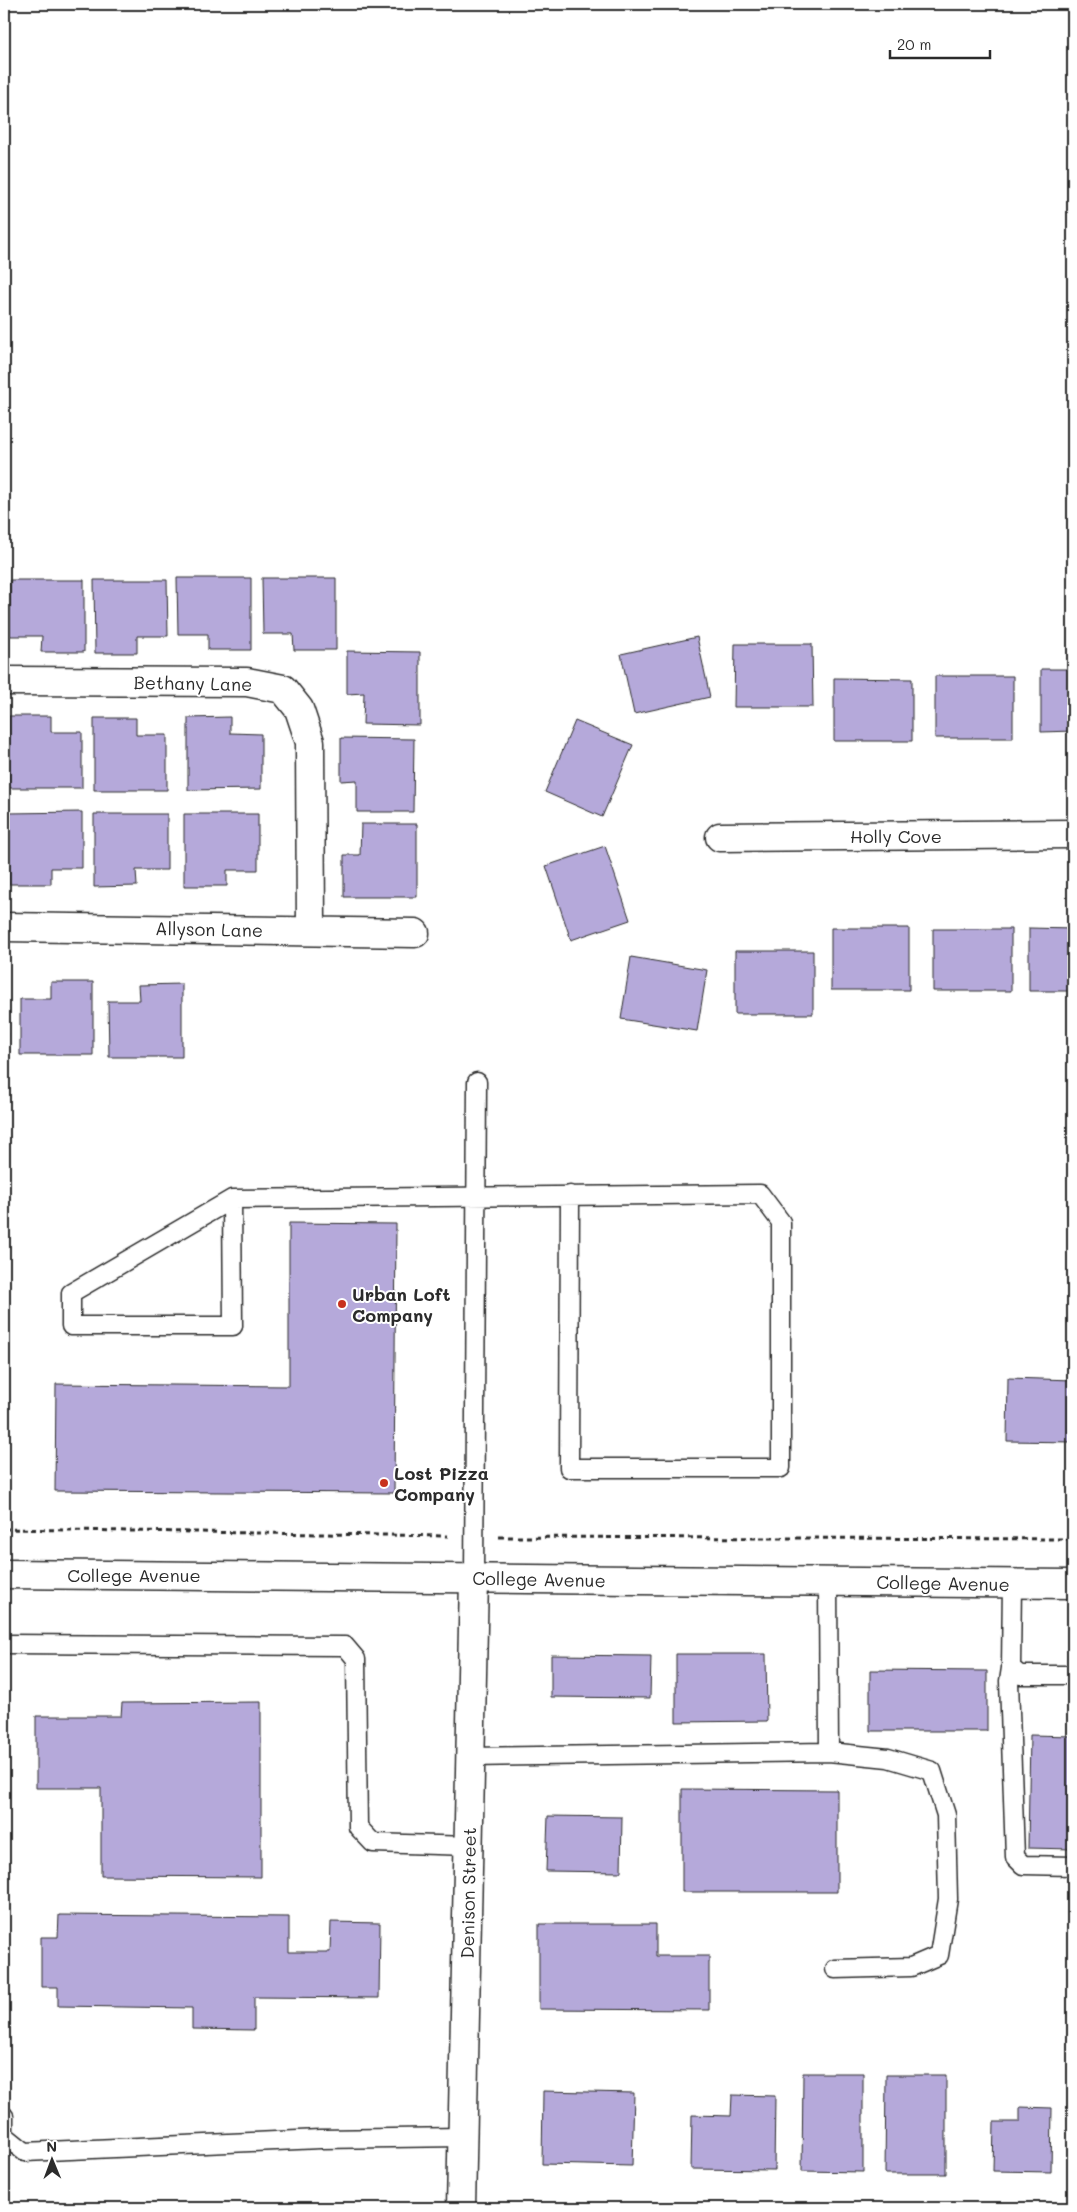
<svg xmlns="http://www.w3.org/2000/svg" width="1077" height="2212" viewBox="0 0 1077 2212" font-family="Mali,sans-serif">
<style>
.building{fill:#b5a9da;stroke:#2b2b2b}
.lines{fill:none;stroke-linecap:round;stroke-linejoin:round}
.service-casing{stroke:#2b2b2b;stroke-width:21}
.minor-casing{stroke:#2b2b2b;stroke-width:31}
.tertiary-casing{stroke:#2b2b2b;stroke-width:31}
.path{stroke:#2b2b2b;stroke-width:3;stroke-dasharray:5 4;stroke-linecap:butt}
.service{stroke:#fff;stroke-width:18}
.minor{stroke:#fff;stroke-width:28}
.tertiary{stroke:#fff;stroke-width:28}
.poi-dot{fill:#c8321e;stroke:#fff;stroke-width:2}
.labels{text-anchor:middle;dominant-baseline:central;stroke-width:4;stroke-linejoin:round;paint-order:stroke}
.street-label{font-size:18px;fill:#2b2b2b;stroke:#fff}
.poi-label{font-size:18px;font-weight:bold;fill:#2b2b2b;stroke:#fff;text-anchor:start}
</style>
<rect width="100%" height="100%" fill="#fff"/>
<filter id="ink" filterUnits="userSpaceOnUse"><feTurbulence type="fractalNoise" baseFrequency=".02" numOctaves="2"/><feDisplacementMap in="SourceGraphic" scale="10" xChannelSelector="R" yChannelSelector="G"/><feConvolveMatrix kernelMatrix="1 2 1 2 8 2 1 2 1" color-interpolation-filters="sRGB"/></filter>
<g filter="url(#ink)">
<path class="building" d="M177 578H251V650H208V634H178Z
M262 578H336V650H294L293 634H263Z
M10 580H84V652H41L42 636H10Z
M94 580H167L168 636H137V653H95Z
M697 637 710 697 634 714 621 654Z
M735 644H812L813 707H734Z
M347 651 420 652V725L363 724 364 693 347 694Z
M1041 669H1073V731L1041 732Z
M935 676H1013V738H935Z
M834 678 912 679V741H834Z
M9 716H51V732H82V788H9Z
M230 717V733L261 734V789L188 790V718Z
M94 718H136V735H167V790H94Z
M575 721 633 745 602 817 545 792Z
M341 738 414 739 413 812H357V780L341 781Z
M82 812V868H51V884H9L8 813Z
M94 814H167V870H136L137 886 94 887Z
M184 814H258V870H227V886H184Z
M361 824H417V897H344V855H360Z
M605 846 630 920 571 940 546 866Z
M831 928H909V990H831Z
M1029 928 1073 929V991H1029Z
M933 929H1011V991H933Z
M735 951H813V1014H735Z
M631 957 707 970 697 1031 621 1019Z
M51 982H93V1055H20V999H51Z
M182 984V1057H109L108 1001H140L139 985Z
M4 999H7V1054H4Z
M289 1223 396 1224 394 1493 55 1491 56 1384 289 1386Z
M1008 1378 1073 1380V1442L1007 1441Z
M676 1654H766L767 1721 676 1722Z
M551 1655 651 1656 650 1698 551 1697Z
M870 1670 987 1671V1731H870Z
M261 1702V1877L101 1876V1788H36V1716H121L122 1703Z
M1030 1735 1073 1736V1849L1028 1848Z
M682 1789 837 1790V1892H682Z
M548 1816 622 1817 621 1872 546 1871Z
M59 1915 289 1917V1952H330L331 1922 380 1923 379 1998 254 1997V2030L192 2029V2008L58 2006V1987H41V1937H58Z
M539 1924H656V1956H709V2010L539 2009Z
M803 2073H863V2172L802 2171Z
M886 2075H946V2174H885Z
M543 2091 634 2093 632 2166 542 2164Z
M732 2095 775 2096 774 2170 691 2169 692 2115 731 2116Z
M1020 2107 1052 2108 1051 2172 993 2171 994 2122H1020Z"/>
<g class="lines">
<defs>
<path id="service" d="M232 1199 71 1293V1326H233L232 1199 760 1194 781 1222V1468H569L570 1195
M474 1578 477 1082
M1012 1583 1011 1668 1020 1675H1073
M4 1644 345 1646 356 1659 358 1827 373 1843 469 1846
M1011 1668 1009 1681 1015 1857 1023 1865 1073 1866
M829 1752 888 1758 932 1771 946 1815 948 1899 939 1955 911 1967 835 1969
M471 1757 829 1752 828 1582
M4 2116V2135L25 2152 320 2139 463 2137"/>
<path id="minor" d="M4 681 247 682 283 689 299 709 310 742 311 930
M720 837 1073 834
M4 927 415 933
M461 2208 474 1578"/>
<path id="tertiary" d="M4 1574 1073 1584"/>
</defs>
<use href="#service" class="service-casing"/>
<use href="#minor" class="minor-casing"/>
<use href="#tertiary" class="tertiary-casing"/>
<path class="path" d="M4 1529 448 1536
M499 1537 1073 1539"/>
<use href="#service" class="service"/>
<use href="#minor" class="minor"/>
<use href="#tertiary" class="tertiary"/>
</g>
</g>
<g class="poi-dot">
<circle cx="342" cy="1304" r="5"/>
<circle cx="384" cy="1483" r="5"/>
</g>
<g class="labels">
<g class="street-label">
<text transform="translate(193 683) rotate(1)">Bethany Lane</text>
<text x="896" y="836">Holly Cove</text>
<text transform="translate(209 929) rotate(1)">Allyson Lane</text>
<text x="134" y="1575">College Avenue</text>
<text transform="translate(539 1579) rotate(1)">College Avenue</text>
<text transform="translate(943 1583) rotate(1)">College Avenue</text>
<text transform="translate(468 1893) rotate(-89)">Denison Street</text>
</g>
<g class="poi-label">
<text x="352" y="1294">Urban Loft<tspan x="352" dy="21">Company</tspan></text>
<text x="394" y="1473">Lost Pizza<tspan x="394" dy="21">Company</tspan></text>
</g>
</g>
<rect width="1077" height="2212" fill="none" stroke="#fff" stroke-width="20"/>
<rect x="10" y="10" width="1057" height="2192" fill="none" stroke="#2b2b2b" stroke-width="2" filter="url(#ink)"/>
<g transform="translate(52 2160) rotate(359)" stroke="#ffffff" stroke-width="4" paint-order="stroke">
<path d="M0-4L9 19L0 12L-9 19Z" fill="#2b2b2b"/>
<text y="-8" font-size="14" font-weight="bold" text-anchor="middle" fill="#2b2b2b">N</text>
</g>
<path d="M890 50v8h100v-8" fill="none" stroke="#2b2b2b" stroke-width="2.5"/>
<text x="897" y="50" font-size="15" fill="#2b2b2b" stroke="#ffffff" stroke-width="4" paint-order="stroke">20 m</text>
</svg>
